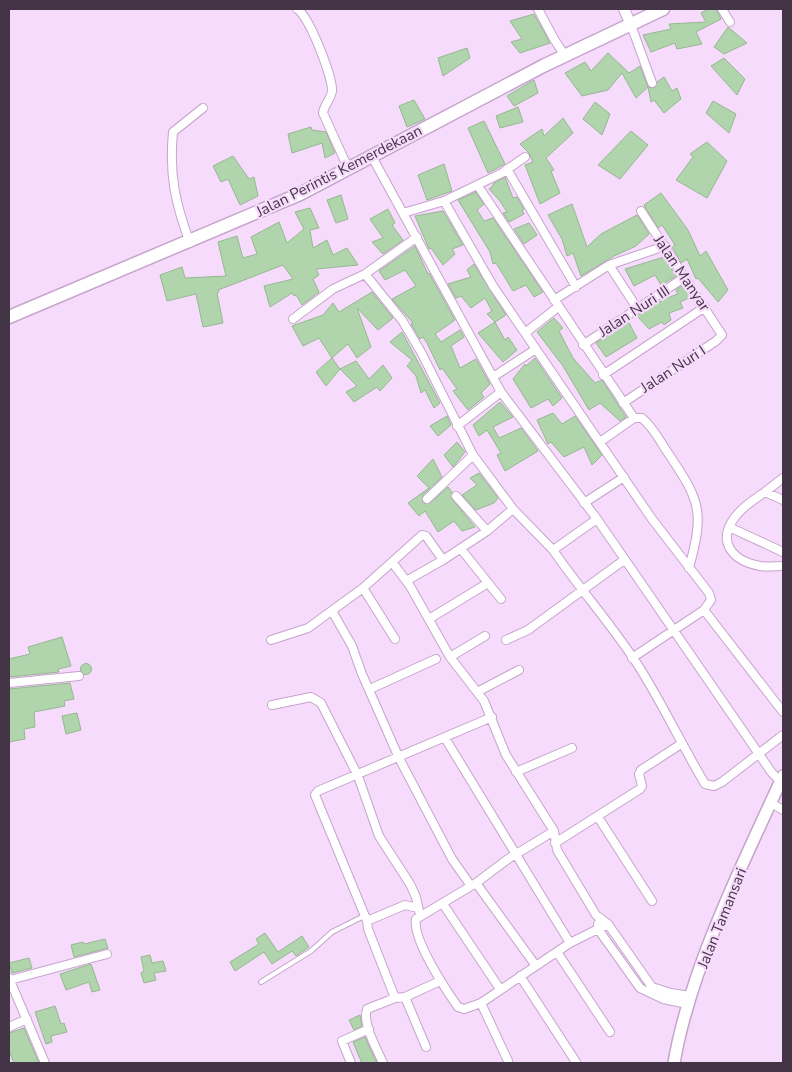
<svg xmlns="http://www.w3.org/2000/svg" width="792" height="1072" viewBox="0 0 792 1072" font-family="'Nunito Sans',sans-serif">
<style>
.building{fill:#b0d4ac;stroke:#95b890}
.lines{fill:none;stroke-linecap:round;stroke-linejoin:round}
.service-casing{stroke:#c6a4cc;stroke-width:6}
.minor-casing{stroke:#c6a4cc;stroke-width:10}
.tertiary-casing{stroke:#c6a4cc;stroke-width:12}
.secondary-casing{stroke:#c6a4cc;stroke-width:14}
.primary-casing{stroke:#c6a4cc;stroke-width:15}
.service{stroke:#fff;stroke-width:4}
.minor{stroke:#fff;stroke-width:8}
.tertiary{stroke:#fff;stroke-width:10}
.secondary{stroke:#fff;stroke-width:11}
.primary{stroke:#fff;stroke-width:12}
.labels{text-anchor:middle;dominant-baseline:central;stroke-width:4.5;stroke-linejoin:round;paint-order:stroke}
.street-label{font-size:15px;fill:#433545;stroke:#f7dbfc}
</style>
<rect width="100%" height="100%" fill="#f7dbfc"/>
<path class="building" d="M708 9H716L721 19 696 32 702 44 677 49 675 43 651 52 643 35 671 29 669 24 706 22 701 13Z
M534 14 550 43 520 53 511 42 522 39 510 21Z
M728 27 747 43 724 54 714 47Z
M467 48 470 58 443 76 438 58Z
M608 53 629 73 640 66 648 87 636 98 622 73 608 90 582 96 565 73 585 62 591 71Z
M724 58 745 79 737 95 711 66Z
M664 77 672 91 677 88 681 99 664 113 654 100 651 102 648 87 654 88 657 82Z
M534 80 538 93 514 106 507 96Z
M414 100 425 119 407 127 399 106Z
M713 101 736 114 729 133 706 113Z
M595 102 610 114 602 135 583 119Z
M518 107 523 122 500 128 496 116Z
M563 118 573 133 546 158 554 170 551 171 560 193 540 204 525 165 533 162 529 153 520 144 542 129 544 136Z
M484 121 505 164 488 173 468 128Z
M311 127 312 130 326 132 335 153 325 158 322 143 292 153 288 134Z
M631 131 648 145 620 179 598 165Z
M707 142 727 161 707 198 676 180 693 157 690 154Z
M233 156 249 179 254 177 258 196 240 205 228 179 221 182 213 166Z
M444 164 452 191 427 200 418 175Z
M505 177 513 198 517 197 524 209 522 210 524 214 509 222 503 213 507 212 500 201 489 189 493 186V184Z
M476 192 484 204 477 210 484 221 493 218 543 292 534 297 526 285 513 291 496 263 493 264 490 252 458 200Z
M661 193 688 230 700 256 706 251 728 290 718 302 698 278 696 279 687 259 681 263 672 247 675 245 662 225 658 228 644 205Z
M341 195 348 219 336 223 327 200Z
M572 204 587 247 601 234 637 215 649 234 636 246 614 256 581 276 573 253 567 256 562 239 548 215Z
M310 208 319 228 310 230 313 248 327 240 333 255 347 248 358 265 316 269 319 275 313 279 319 292 302 305 296 295 294 296 292 293 270 307 264 286 293 279 283 265 218 290 219 292 217 293 223 323 203 327 196 294 167 301 160 275 182 267 185 278 226 276 218 242 237 236 243 258 257 254 251 237 279 222 287 243 304 229 295 212Z
M388 209 395 223 392 225 403 240 383 254 372 242 383 238 370 219Z
M443 211 463 245 452 249 455 254 443 265 431 248 429 249 415 216Z
M529 223 537 235 524 244 514 229Z
M415 246 428 274 429 273 455 320 435 334 441 342 460 330 464 337 451 346 460 368 476 359 490 384 481 393 484 397 468 410 453 391 457 389 442 368 440 370 427 343 423 337 420 339 411 324 413 323 392 299 416 286 405 270 385 280 379 271Z
M664 257 676 276 661 285 655 275 634 286 625 269Z
M474 264 506 315 495 322 487 314 492 311 485 298 471 308 461 296 456 298 448 284 471 277 467 270Z
M683 285 691 297 680 302 683 308 669 313 671 320 664 325 662 322 649 329 637 316 664 299 678 294 676 290Z
M372 292 393 318 378 330 357 308 371 347 357 358 348 344 332 358 319 338 303 346 292 326 323 315 333 303 339 312Z
M554 318 563 328 559 331 573 358 595 383 602 380 626 417 620 421 600 403 589 410 563 366 537 332Z
M628 321 637 338 606 357 596 343Z
M495 322 505 340 508 337 517 350 503 362 478 333Z
M402 332 440 403 434 408 425 390 421 393 416 376 407 366 412 360 390 342Z
M332 358 340 369 326 386 316 372Z
M535 358 562 398 553 406 548 399 531 408 513 379 525 364 526 366Z
M356 361 369 379 383 365 392 378 380 391 377 387 354 402 346 392 357 386 340 369Z
M500 402 513 417 493 427 499 438 521 428 538 451 505 471 497 455 501 453 487 430 479 436 473 425Z
M553 413 562 424 575 416 602 455 592 465 584 447 564 457 551 442 548 444 537 420Z
M447 416 451 425 438 436 430 426Z
M457 442 465 452 453 467 444 455Z
M433 459 442 477 423 495V502L430 503 448 487 452 492V499L475 527 462 531 454 521 438 532 425 511 419 516 408 503 429 488 417 476Z
M479 473 498 498 494 503 476 510 462 495 477 485 470 478Z
M62 637 71 666 58 669 59 672 9 677V659L30 654 28 647Z
M80.5 669a5.5 5.5 0 1 1 11 0a5.5 5.5 0 1 1-11 0Z
M70 683 74 699 64 701 65 706 34 712 35 727 24 729 25 739 9 742V689Z
M77 713 81 730 66 734 62 716Z
M265 933 278 952 302 936 309 947 296 956 292 951 272 964 264 952 235 971 230 962 259 944 256 939Z
M105 939 108 948 74 957 71 945 83 942 84 944Z
M150 955 152 963 163 961 166 971 154 973 156 980 144 983 141 973 144 971 141 957Z
M29 958 32 968 12 973 9 963Z
M91 964 100 990 92 992 89 982 66 990 60 974Z
M55 1006 61 1024 64 1023 67 1032 51 1036 52 1042 46 1044 35 1012Z
M360 1015 362 1026 354 1030 349 1020Z
M24 1028 39 1063H14L9 1051V1033Z
M365 1037 369 1046 377 1063H362L358 1054 353 1042Z"/>
<g class="lines">
<defs>
<path id="service" d="M261 982 311 951 332 932 364 916"/>
<path id="minor" d="M297 9C309 15 333 78 332 91 331 99 324 105 323 113L348 168
M538 9 554 39 565 56
M722 9 730 22
M631 25 652 83
M371 155 501 392 597 519 772 773 781 782
M507 169 576 287
M478 186 634 418
M444 201 502 173 525 157
M403 213 444 201 493 286 525 333 652 519 709 593 711 600 704 610 632 658
M190 243C175 203 169 174 173 132L203 108
M609 265 637 308
M365 274 402 320 421 352 473 455
M554 300 609 265 665 246
M293 319 333 289 365 274 417 237
M525 333 558 307
M583 345 685 277
M603 375 705 307
M493 377 536 349
M623 403 716 341 722 335 641 211
M457 426 501 392
M600 442 634 418H642C654 428 661 443 670 456 701 502 704 513 689 568
M765 492 783 478
M456 496 487 531
M427 499 473 455 513 509
M783 500 765 492C755 499 742 507 735 517 716 542 733 561 760 566 767 567 776 566 783 566
M584 503 624 477
M729 527 783 552
M461 549 501 599
M553 550C581 591 615 628 641 670 664 707 683 747 705 784L714 786 722 782 783 735
M392 562 422 535 426 536 443 560 487 531 513 509 553 550 597 519
M406 581 443 560
M363 588 395 639
M704 610 783 712
M332 611 352 646 362 674 399 758 452 859 471 886
M429 619 488 583
M271 640 308 628 363 588 392 562 410 586 450 657 484 701 506 755 554 831 557 850 596 915 608 924 652 987 671 993 690 996
M506 640 528 630 624 560
M450 657 485 636
M9 683 79 676
M370 689 436 659
M477 692 519 670
M272 705 311 697 321 703 358 776 379 836 410 884 416 897 419 911
M445 738 570 943
M516 772 572 748
M771 803 783 810
M598 817 652 901
M554 831 508 859 476 883 416 919C412 939 446 990 458 1007L464 1009 481 1003 570 943 608 924
M555 843 640 789 642 786 639 774 641 770 681 744
M476 883 536 966
M443 904 500 989
M418 908 405 905 367 921 315 795 318 791 492 717
M367 921 368 929 395 998
M598 924V929L640 988 663 999 688 1004
M557 952 610 1032
M520 976 576 1062
M9 978 45 1063
M10 980 107 954
M405 997 426 1047
M481 1003 508 1061
M9 1027 27 1019
M351 1063 342 1041 369 1029
M383 1063C377 1049 362 1024 367 1009L395 998 405 997 440 981"/>
<path id="tertiary" d="M624 9 631 25"/>
<path id="secondary" d="M674 1063C690 969 743 863 783 776"/>
<path id="primary" d="M9 317 300 194 543 66 663 9"/>
</defs>
<use href="#service" class="service-casing"/>
<use href="#minor" class="minor-casing"/>
<use href="#tertiary" class="tertiary-casing"/>
<use href="#secondary" class="secondary-casing"/>
<use href="#primary" class="primary-casing"/>
<use href="#service" class="service"/>
<use href="#minor" class="minor"/>
<use href="#tertiary" class="tertiary"/>
<use href="#secondary" class="secondary"/>
<use href="#primary" class="primary"/>
</g>
<g class="labels">
<g class="street-label">
<text transform="translate(339 171) rotate(-27)">Jalan Perintis Kemerdekaan</text>
<text transform="translate(682 273) rotate(56)">Jalan Manyar</text>
<text transform="translate(634 311) rotate(-33)">Jalan Nuri III</text>
<text transform="translate(673 369) rotate(-33)">Jalan Nuri I</text>
<text transform="translate(722 918) rotate(-68)">Jalan Tamansari</text>
</g>
</g>
<rect width="792" height="1072" fill="none" stroke="#433545" stroke-width="20"/>
</svg>
